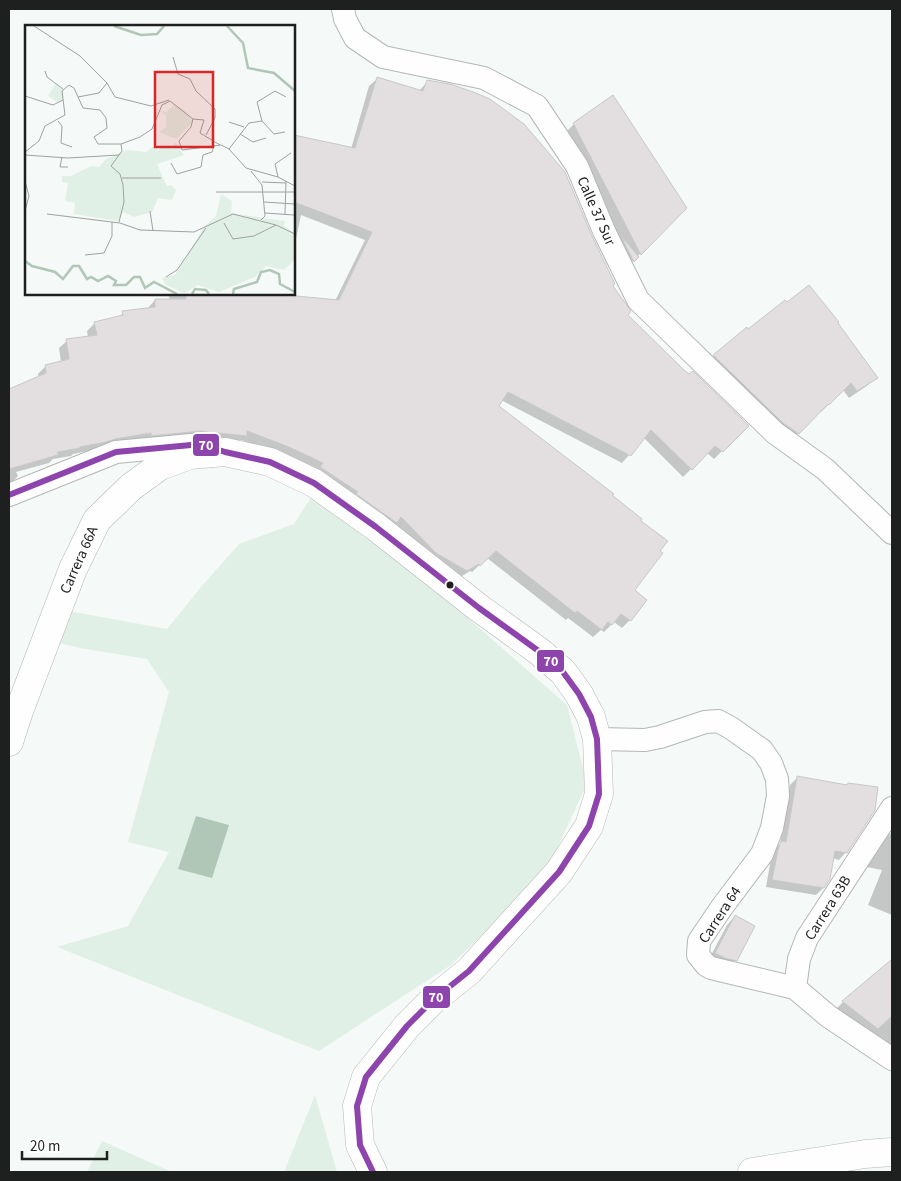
<svg xmlns="http://www.w3.org/2000/svg" width="901" height="1181" viewBox="0 0 901 1181" font-family="'Source Sans 3',sans-serif">
<style>
.green{fill:#e1f0e6}
.water{fill:#b0c7b8}
.shadow{fill:#0003}
.building{fill:#e3dee0;stroke:#c8c9c8}
.lines{fill:none;stroke-linecap:round;stroke-linejoin:round}
.minor-casing{stroke:#b4b7b5;stroke-width:24}
.secondary-casing{stroke:#b4b7b5;stroke-width:29}
.minor{stroke:#fefefe;stroke-width:22}
.secondary{stroke:#fefefe;stroke-width:28}
.bus-1-casing{stroke:#fff;stroke-width:10}
.bus-1{stroke:#8e44ad;stroke-width:6}
.bus-dot{fill:#1d201e;stroke:#fff;stroke-width:2}
.labels{text-anchor:middle;dominant-baseline:central;stroke-width:4;stroke-linejoin:round;paint-order:stroke}
.street-label{font-size:15px;fill:#1d201e;stroke:#fff}
.inset-river{fill:none;stroke:#b0c7b8;stroke-width:2.5}
.inset-road{fill:none;stroke:#9fa2a0;stroke-width:1}
.view{fill:#d62828;fill-opacity:0.15;stroke:#d62828;stroke-width:2.5}
.inset-edge{fill:none;stroke:#1d201e;stroke-width:2.5}
.line-badge{stroke:#fff;stroke-width:2}
.badge-label{font-size:14px;text-anchor:middle;font-weight:bold;fill:#fff}
</style>
<rect width="100%" height="100%" fill="#f5f9f7"/>
<path class="green" d="M312 496 452 604 567 705 587 784 545 874 451 965 319 1051 57 947 128 926 169 852 128 842 169 692 147 659 80 648 60 643 69 611 167 629 201 587 239 544 294 524Z
M315 1095 337 1172H284Z
M102 1141 172 1172H87Z"/>
<path class="water" d="M196 816 229 825 212 878 178 869Z"/>
<path class="shadow" d="M377 79 419 91 428 81 611 286 626 315 683 371 747 426 714 459 707 453 683 477 644 438 622 463 501 400 497 406 610 496 633 591 646 600 630 620 622 628 614 622 604 632 601 630 593 637 568 618 566 620 487 558 472 572 470 571 459 578 281 455 241 440 238 443 97 449 73 454 71 456 53 459 49 463 16 472 18 476 9 485V390L38 378V374L46 366 61 362 59 348 67 341 88 337 87 331 95 323 118 318 123 313 148 308 155 300H170L168 294H292V297L335 301 365 240 301 215 294 248V136L351 149 369 86Z
M574 124 686 207 621 273 562 136Z
M714 356 876 378 868 385 849 398 843 390 821 412 820 411 791 441 706 363Z
M797 778 846 852 839 860 832 858 823 888 816 895 766 887 771 858 774 849 780 844 790 785Z
M892 832V915L868 905 882 870 867 867 887 837Z
M735 916 736 960 727 968 708 961 727 925Z
M892 963V1056L832 1013 843 1002 884 968 885 969Z"/>
<path class="building" d="M377 77 423 91 427 80 450 84 476 93 490 99 524 124 565 172 592 236 615 284 613 286 631 311 628 315 684 370 689 374 693 371 749 426 723 452 715 446 692 470 651 430 631 456 508 392 499 406 614 494 612 495 642 519 641 521 668 541 660 551 663 553 635 590 647 600 631 621 621 614 612 625 608 622 602 630 577 611 575 613 496 551 480 566 479 564 467 571 436 553 401 517 397 523 356 494 358 492 320 467 323 463 289 447 247 431V436L217 433 210 434 207 432 201 431 151 436V433L115 439 106 442 80 447V448L58 452V455L9 469V389L46 373 45 365 69 359 66 339 97 335 94 322 123 315 122 311 155 307V299H186V294H286L285 295 339 300 372 232 294 202V135L355 148Z
M613 95 687 208 641 255 573 123Z
M621 236 639 257 634 262Z
M809 285 839 322 838 323 878 378 857 391 851 383 829 405 828 404 799 434 783 423 713 355 747 327 748 329 785 300 787 302Z
M797 776 847 785 848 783 878 787 875 810 847 853 835 851 830 879 824 888 772 880 778 850 781 841 786 842Z
M735 915 755 926 737 961 725 958 715 953Z
M892 959V1016L878 1029 842 1001Z"/>
<g class="lines">
<defs>
<path id="minor" d="M343 9 345 19 355 38 383 57 484 78 537 106 577 166 604 231 638 300 775 433 825 469 892 533
M9 495 116 452 202 444
M597 739 645 740 660 737 705 722 718 721 731 728 762 750 771 763 777 779 778 796 772 828 762 854 722 907 699 941 698 955 706 965 711 968 795 988 828 1016 892 1059
M795 988 799 959 807 938 892 808"/>
<path id="secondary" d="M9 742 19 711 73 569 97 520 131 487 160 466 190 455 225 452 270 462 314 483 376 527 479 608 540 652 563 672 579 694 591 717 597 739 599 794 589 826 559 872 469 971 433 1000 407 1026 366 1077 357 1106 360 1145 373 1172
M752 1172 865 1154 892 1152"/>
</defs>
<use href="#minor" class="minor-casing"/>
<use href="#secondary" class="secondary-casing"/>
<use href="#minor" class="minor"/>
<use href="#secondary" class="secondary"/>
<defs>
<path id="bus-1" d="M9 495 116 452 202 444 225 452 270 462 314 483 376 527 479 608 540 652 563 672 579 694 591 717 597 739 599 794 589 826 559 872 469 971 433 1000 407 1026 366 1077 357 1106 360 1145 373 1172"/>
</defs>
<use href="#bus-1" class="bus-1-casing"/>
<use href="#bus-1" class="bus-1"/>
</g>
<circle class="bus-dot" cx="450" cy="585" r="4.5"/>
<g class="labels">
<g class="street-label">
<text transform="translate(596 211) rotate(66)">Calle 37 Sur</text>
<text transform="translate(79 560) rotate(-66)">Carrera 66A</text>
<text transform="translate(828 908) rotate(-58)">Carrera 63B</text>
<text transform="translate(720 915) rotate(-57)">Carrera 64</text>
</g>
</g>
<g transform="translate(25 25)">
<rect width="270" height="270" fill="#f5f9f7"/>
<path d="M30 59 37 64 38 75 32 77 23 71ZM149 80 159 85 168 97 151 114 134 107 141 102V91L135 86 141 87ZM150 117 159 130 132 139 142 161 146 160 151 165 147 175 133 173 127 187 109 192 98 187 93 196 49 189 50 178 40 176 43 158 37 157V151H46L66 141 74 142 81 134 102 125 121 127 127 122 134 125 137 120 147 124ZM196 169 207 176 206 188 260 196 259 201 270 208V234L259 245 241 241 230 252 194 267 173 260 159 268 141 260 137 253 150 250 179 202 191 191Z" fill="#e1f0e6"/>
<path class="inset-river" d="M89 1 116 10 132 9 139 1M202 1 218 18 223 43 249 48 270 66M0 236 7 241 30 247 38 254 48 241H54L62 254 66 252 73 256 83 251 91 256 89 260H101L109 252H115L120 263 129 257 152 269M167 269 170 264 181 265 184 269M208 269 209 264 232 257 236 247 245 245 254 249 255 259 270 267"/>
<path class="inset-road" d="M9 1 55 31 82 58 90 72 126 81 144 75M148 32 153 49 165 54 171 66 190 84V93L181 110M20 46 22 52 38 64M0 71 28 80 38 75M53 72 74 68 82 58M168 94 179 95 175 108 195 120M33 96 37 101 36 118 47 122M237 96 232 77 250 66 261 72M237 96 249 109 260 107M204 97 219 102M215 109 228 117 241 113M204 124 224 98 237 96M0 127 14 116 20 101 40 90 37 66 44 60 49 63 58 83 75 85 81 93 82 103 69 112 73 119H96L115 112 127 104 137 80 145 76 168 94 166 102 154 116 157 125 196 120 204 124 221 143 253 152 270 161M0 130 43 133 94 130M37 132 35 142H43M146 138 152 149 176 142 178 130 187 127 189 121M226 146 237 160 240 191 236 195M253 152 250 139 266 128M97 153H136M0 156 4 171 0 186M237 157 261 158M191 167H270M239 177 270 179M125 186 128 206M240 188 269 190M22 189 95 198 115 205 169 207 208 189 251 200 270 209M260 189 261 156M94 197 99 177 98 160 95 149 86 141 97 126 96 119M199 198 208 214 229 211 251 200M60 230 79 228 87 211V197M141 252 152 245 181 203"/>
<path class="view" d="M130 47H188V122H130Z"/>
<rect width="270" height="270" class="inset-edge"/>
</g>
<g class="line-badge">
<rect x="192" y="433" width="28" height="24" rx="5" fill="#8e44ad"/>
<rect x="536" y="649" width="29" height="24" rx="5" fill="#8e44ad"/>
<rect x="422" y="985" width="29" height="24" rx="5" fill="#8e44ad"/>
</g>
<g class="badge-label">
<text x="206" y="450">70</text>
<text x="551" y="666">70</text>
<text x="436" y="1002">70</text>
</g>
<rect width="901" height="1181" fill="none" stroke="#1d201e" stroke-width="20"/>
<path d="M22 1151v8h85v-8" fill="none" stroke="#1d201e" stroke-width="2.5"/>
<text x="30" y="1151" font-size="15" fill="#1d201e" stroke="#ffffff" stroke-width="4" paint-order="stroke">20 m</text>
</svg>
